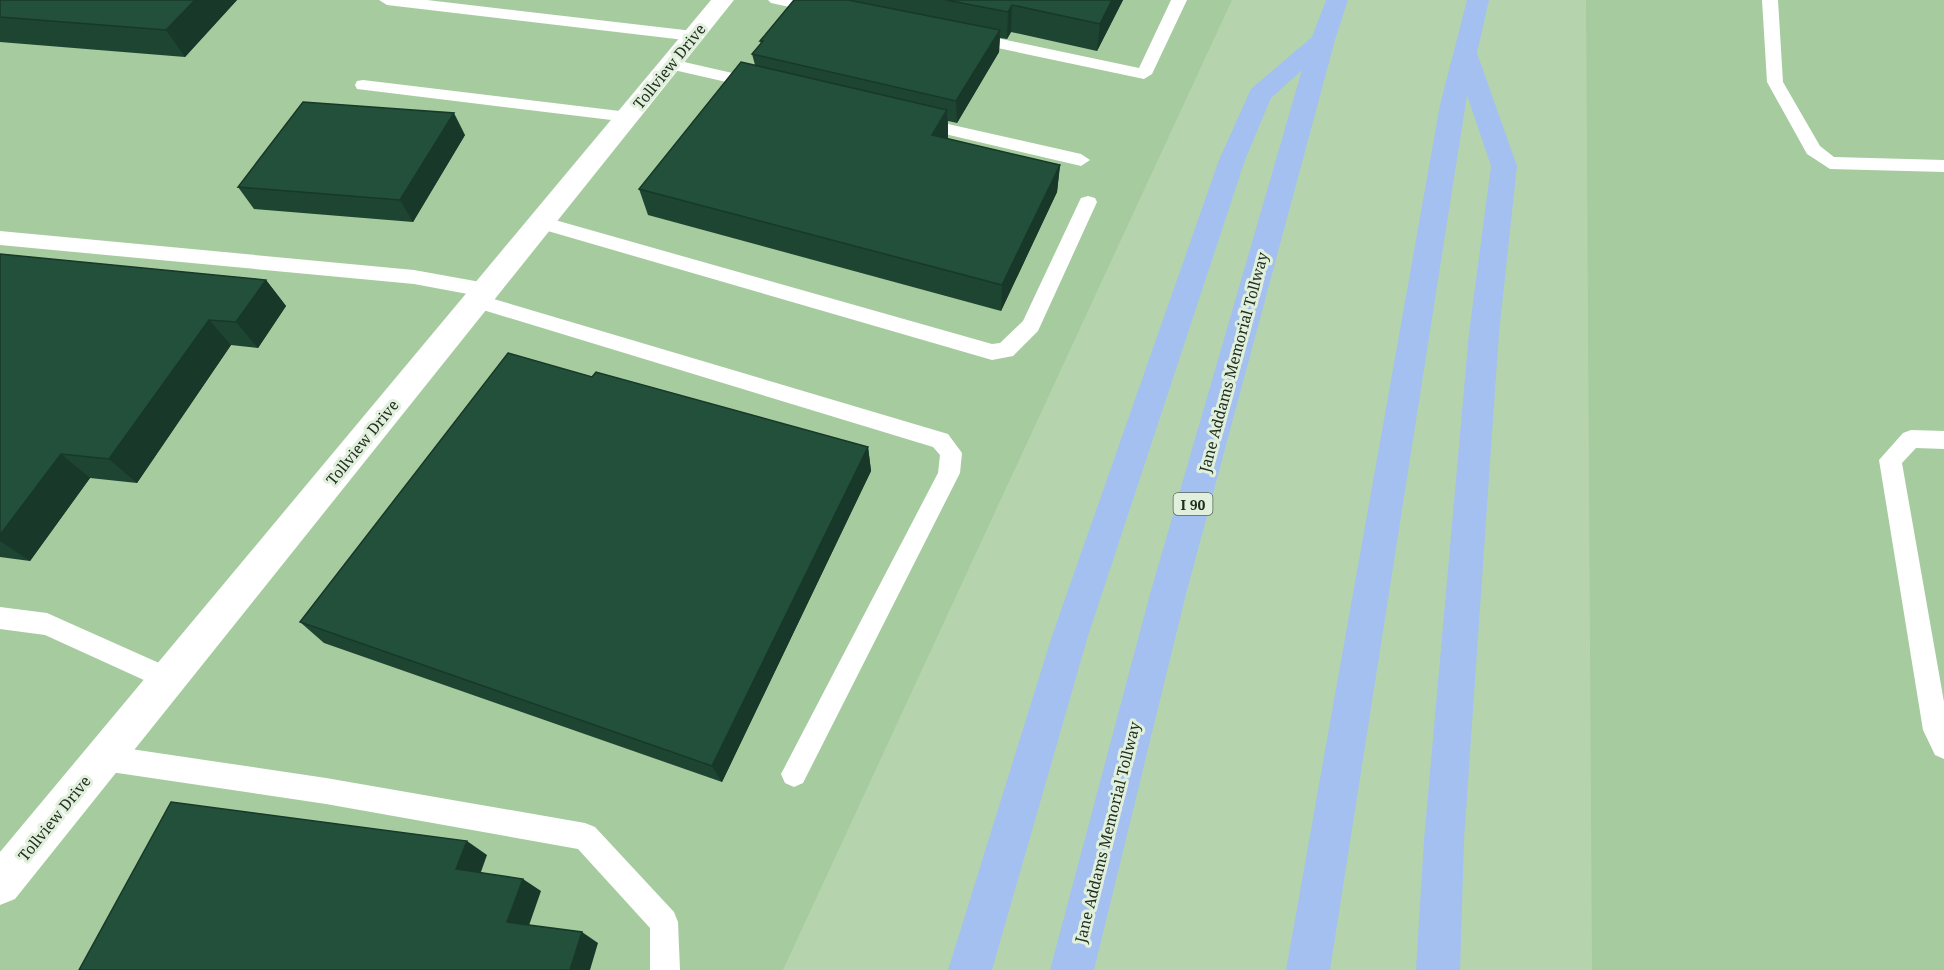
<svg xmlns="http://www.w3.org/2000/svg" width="1944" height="970" viewBox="0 0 1944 970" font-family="'Noto Serif',serif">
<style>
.built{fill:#a6cb9f}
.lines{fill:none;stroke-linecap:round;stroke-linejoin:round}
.lane{fill:#fff;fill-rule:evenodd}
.street{fill:#fff;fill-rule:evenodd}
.highway{fill:#a3c0f0;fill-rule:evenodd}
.wall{fill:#1e4532}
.shaded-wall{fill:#183829}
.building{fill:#23503a;stroke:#183829;stroke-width:1.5}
.labels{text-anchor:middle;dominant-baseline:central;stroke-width:6;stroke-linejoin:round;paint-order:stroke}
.shield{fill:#e0f0dc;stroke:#5a6857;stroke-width:1.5}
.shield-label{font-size:14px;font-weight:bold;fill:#212d1e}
.street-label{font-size:15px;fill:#212d1e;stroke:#e0f0dc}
</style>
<rect width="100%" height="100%" fill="#b5d4ae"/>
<path class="built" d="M0 0H1232L783 970H0Z
M1586 0H1944V970H1592Z"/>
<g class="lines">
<path class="lane" d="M379 0H427L693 31 701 36 693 41 387 5Z
M768 0H800L828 6 830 9 822 14 771 3Z
M1171 0H1187L1152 74 1144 79 969 42 961 37 969 32 1139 68Z
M1762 0H1778L1783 82 1820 146 1834 157 1944 160V172L1830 169 1807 154 1767 82Z
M671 59 763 80 765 84 757 89 665 68 663 64 665 60Z
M363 80 628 112 637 117 628 122 357 89 355 85 357 81Z
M917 117 1081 154 1090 160 1081 166 911 126 908 122 911 118Z
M1088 196 1095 198 1097 202 1038 331 1013 356 992 360 534 227 532 222 534 217 541 216 992 344 1000 343 1023 321 1079 202 1081 198Z
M0 231 414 270 486 283 493 285 496 290 493 295 487 297 948 434 962 453 960 473 803 783 794 787 785 783 781 774 938 473 940 455 933 447 470 306 467 301 473 295 414 284 0 245Z
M1911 430 1944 431V449L1916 448 1902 463 1944 702V759L1935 755 1923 730 1879 460 1903 433Z
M0 607 47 613 177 671 181 679 177 687 168 691 45 635 0 629Z
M104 745 326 778 585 823 595 827 674 912 678 922 680 970H650V928L578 849 326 804 104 771 95 767 91 758 95 749Z"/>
<path class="street" d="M711 0H734L15 899 0 905V852Z"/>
<path class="highway" d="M1326 0H1348L1335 40 1186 594 1094 970H1050L1150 594 1302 70 1271 98 1245 160 1088 636 992 970H948L1052 636 1219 160 1251 89 1312 37Z
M1467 0H1489L1477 53 1517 166 1499 333 1464 840 1460 970H1416L1424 840 1469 333 1491 166 1467 95 1330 970H1286L1440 105Z"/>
</g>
<path class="wall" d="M0 0H237L185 57 0 42Z
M794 0H1123L1097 51 1011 32 1007 39 1000 38 999 52 957 123 948 121V137L947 139 1060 165 1057 192 1001 311 648 215 639 189 755 65 752 54 761 44 760 41Z
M465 135 413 222 254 209 238 187Z
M0 254 266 280 286 306 258 348 231 345 137 483 90 478 30 561 0 557Z
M592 377 868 447 871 471 722 782 324 643 300 622Z"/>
<path class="shaded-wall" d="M195 0H237L185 57 166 30Z
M1112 0H1123L1097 51 1100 24Z
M1012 5 1011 32 1007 39 1008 12Z
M1000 30 999 52 957 123 956 101Z
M947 110 948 137 933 162 932 135Z
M454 113 465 135 413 222 400 200Z
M1060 165 1057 192 1001 311 1002 285Z
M266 280 286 306 258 348 236 322Z
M209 320 231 345 137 483 109 459Z
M868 447 871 471 722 782 712 766Z
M61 454 90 478 30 561 0 541V535Z
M467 841 487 855 477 883 456 869Z
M523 879 541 891 526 934 507 922Z
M582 932 598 943 590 970H570Z"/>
<path class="building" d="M0 0H195L166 30 0 17Z
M794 0H848L1000 30 956 101 752 54 763 41H760Z
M946 0H1112L1100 24 1012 5 1008 12Z
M741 62 947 110 932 135 1060 165 1002 285 639 189Z
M303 102 454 113 400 200 238 187Z
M0 254 266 280 236 322 209 320 109 459 61 454 0 535Z
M508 353 592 377 596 372 868 447 712 766 300 622Z
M171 802 467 841 456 869 523 879 507 922 582 932 570 970H79Z"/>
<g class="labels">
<rect class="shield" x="1173.5" y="493" width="39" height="22" rx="4.5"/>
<g class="shield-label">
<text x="1193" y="504">I 90</text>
</g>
<g class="street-label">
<text transform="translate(669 66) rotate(-51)">Tollview Drive</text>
<text transform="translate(1233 362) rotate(-75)">Jane Addams Memorial Tollway</text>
<text transform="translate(362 442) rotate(-51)">Tollview Drive</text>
<text transform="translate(54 818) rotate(-51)">Tollview Drive</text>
<text transform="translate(1107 832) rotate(-76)">Jane Addams Memorial Tollway</text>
</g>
</g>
</svg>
